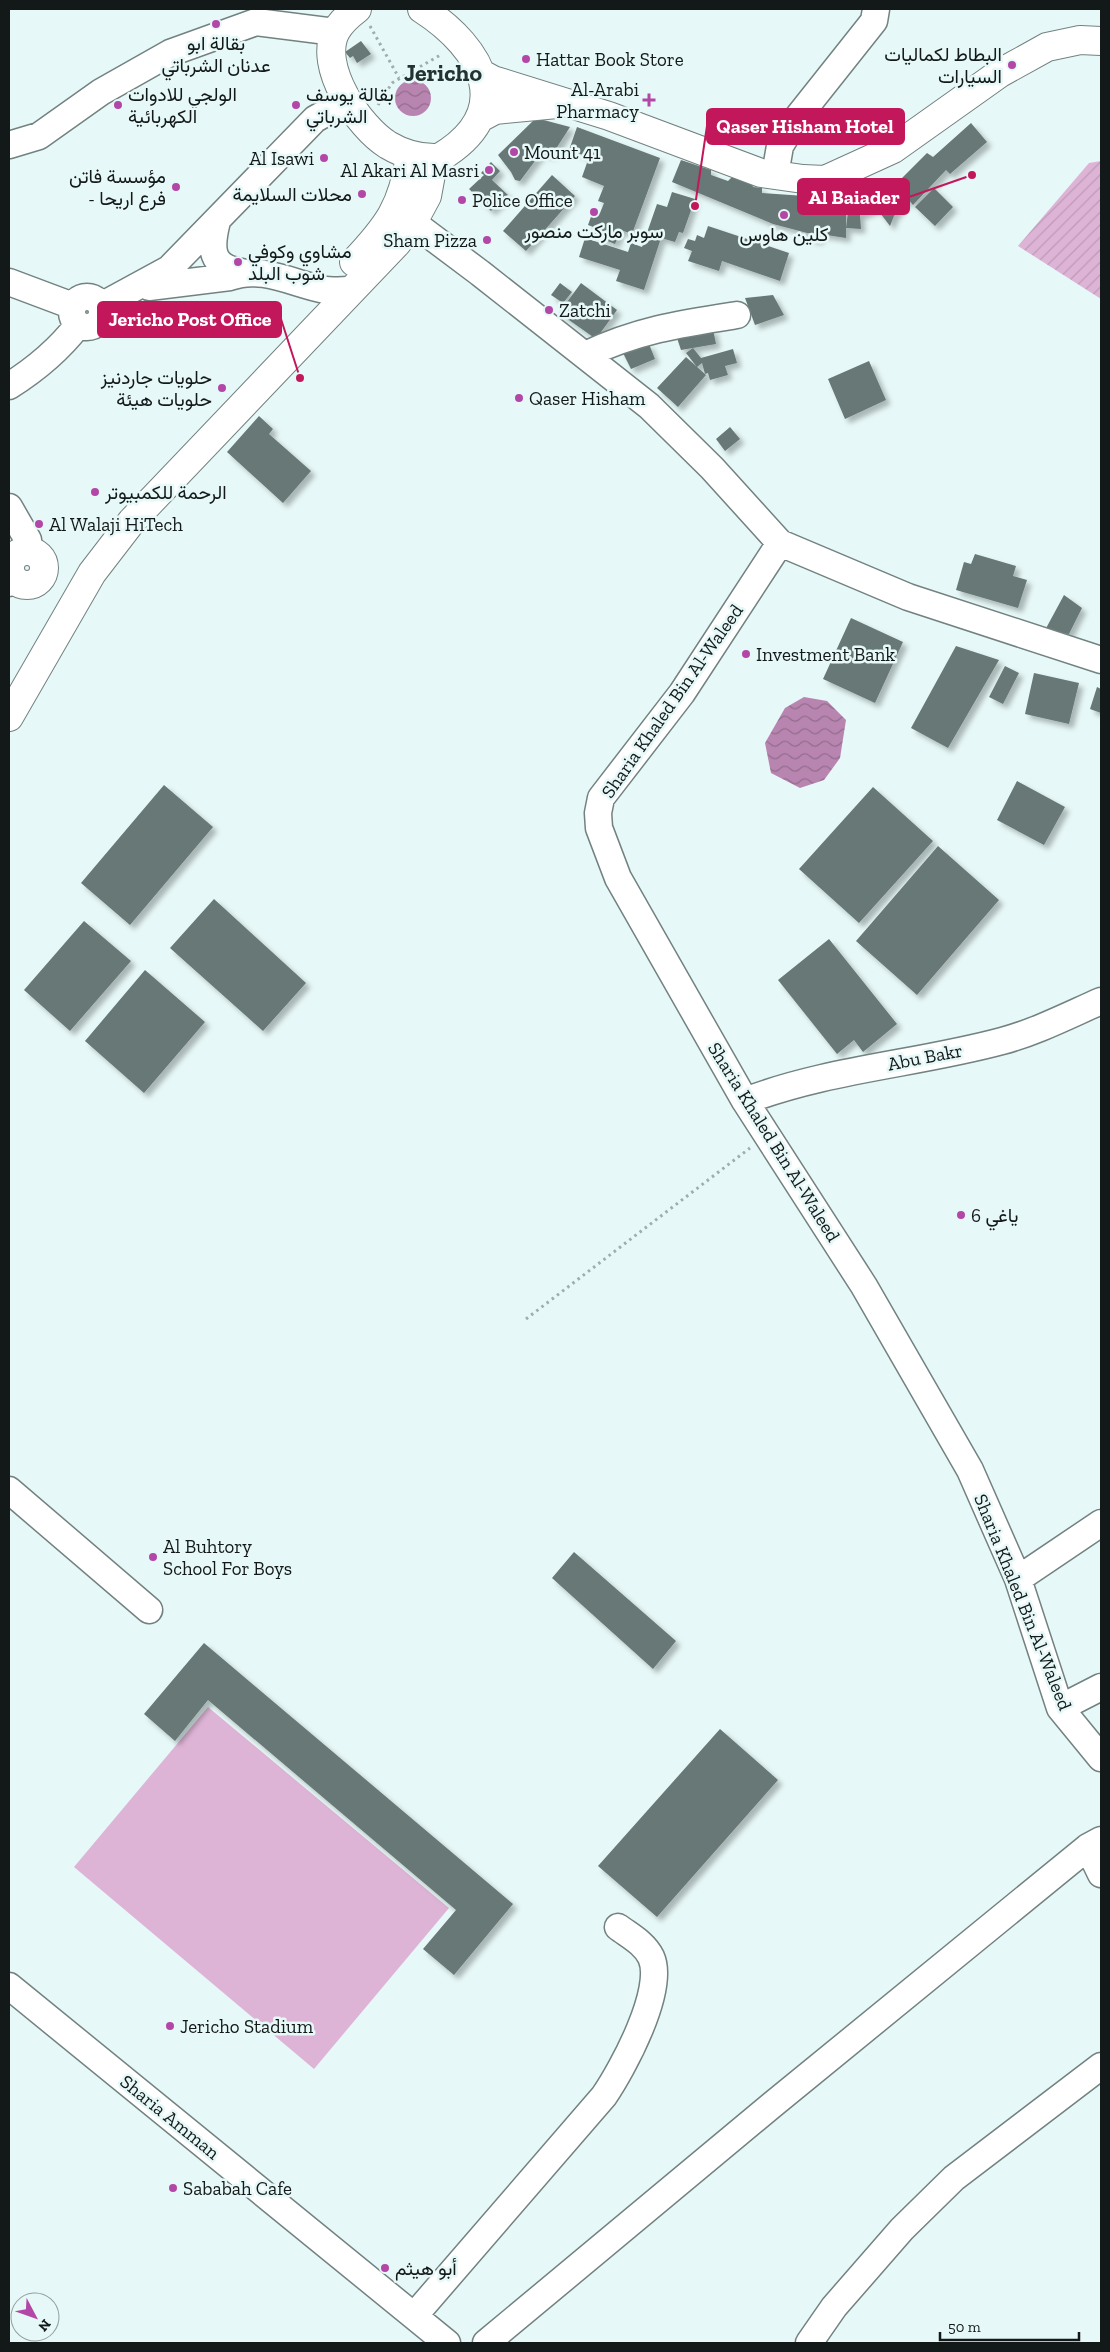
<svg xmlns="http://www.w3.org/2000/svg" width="1110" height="2352" viewBox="0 0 1110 2352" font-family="'Zilla Slab',Vazirmatn,serif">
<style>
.garden{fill:url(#garden-furrows)}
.pitch{fill:#deb4d6}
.water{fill:url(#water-waves)}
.building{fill:#687876;filter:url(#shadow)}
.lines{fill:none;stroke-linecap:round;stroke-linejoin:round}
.minor-casing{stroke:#728280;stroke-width:29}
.major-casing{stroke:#728280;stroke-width:30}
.path{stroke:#9fadac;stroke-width:3;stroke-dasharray:2.5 4;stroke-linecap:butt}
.minor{stroke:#fff;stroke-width:26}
.major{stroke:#fff;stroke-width:28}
.poi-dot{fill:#b347a7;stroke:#e6f8f7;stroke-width:2}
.labels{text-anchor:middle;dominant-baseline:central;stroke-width:5;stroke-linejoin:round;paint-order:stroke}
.poi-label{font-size:19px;fill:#131918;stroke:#e6f8f7;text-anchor:start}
.street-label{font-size:19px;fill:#131918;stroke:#e6f8f7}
.district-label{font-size:24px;font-weight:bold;fill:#233130;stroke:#e6f8f7}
.leader{fill:none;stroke:#c2185b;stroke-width:2}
.callout-dot{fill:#c2185b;stroke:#e6f8f7;stroke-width:2}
.callout{fill:#c2185b;stroke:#c2185b;stroke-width:2}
.callout-label{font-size:20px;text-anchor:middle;font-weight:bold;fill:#fff}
</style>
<defs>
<pattern id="garden-furrows" width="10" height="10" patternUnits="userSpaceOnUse" patternTransform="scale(1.25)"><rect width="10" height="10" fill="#deb4d6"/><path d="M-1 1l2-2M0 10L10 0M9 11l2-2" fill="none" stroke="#be9ab7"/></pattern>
<pattern id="water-waves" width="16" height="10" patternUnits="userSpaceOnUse" patternTransform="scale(1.25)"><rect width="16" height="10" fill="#b885b0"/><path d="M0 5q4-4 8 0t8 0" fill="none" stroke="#946c8e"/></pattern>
<filter id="shadow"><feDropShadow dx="4.5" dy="4.5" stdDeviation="2.5" flood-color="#0004"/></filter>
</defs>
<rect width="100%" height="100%" fill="#e6f8f7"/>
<path class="garden" d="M1101 161V299L1018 246 1089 163Z"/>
<path class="pitch" d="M208 1707 449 1908 314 2069 74 1867Z"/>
<path class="water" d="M395 98a18 18 0 1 1 36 0a18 18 0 1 1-36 0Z
M804 697 827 701 846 720 840 758 824 780 800 788 771 773 765 743 785 708Z"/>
<path class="building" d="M361 41 371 54 357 63 353 56 350 58 345 52Z
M536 118 570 127 552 155 541 153 520 181 515 180 511 172 498 155Z
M971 123 987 142 950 174 946 170 913 205 908 199 894 216 890 226 877 209 860 215 861 229 846 228 849 204 896 187 894 186 927 153 933 157Z
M577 127 660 158 632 234 621 230 615 244 593 235 596 228 588 225 593 211 600 213 604 203 598 201 604 186 582 177 589 157 569 150Z
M681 160 711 170V175L728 181 732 177 751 180 753 187 762 188V193L819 197V203L846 200V238L820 234 819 240 810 239 811 234 773 224 672 182Z
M491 162 500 171 492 180 508 195 491 211 469 189 484 175 481 173Z
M552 175 575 196 526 251 503 231Z
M934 188 953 207 935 226 915 207Z
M672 192 695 199 683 233 679 232 675 242 661 238 644 290 616 281 620 270 579 257 585 238 628 252 631 243 642 247 657 204 667 207Z
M708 226 789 253 780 281 722 261 719 271 688 261 692 251 684 248 688 239 695 241 697 235 704 238Z
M560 283 572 292 563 303 551 295Z
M581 283 617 310 596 339 559 313Z
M773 295 784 315 755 325 745 298Z
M713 329 716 344 681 350 676 335Z
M649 344 655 359 631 369 621 349Z
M693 348 701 358 733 349 737 363 725 366 728 375 710 380 708 373 705 374 702 363 697 367 686 353Z
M686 357 706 375 678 407 657 388Z
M869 361 886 400 845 419 828 379Z
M259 416 273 429 269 434 311 471 283 503 227 452Z
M730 427 740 439 725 451 716 439Z
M975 554 1016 566 1013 576 1027 580 1018 608 956 590 964 562 971 564Z
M1064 595 1082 608 1069 634 1044 632Z
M851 618 903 642 875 703 823 679Z
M956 646 999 660 948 748 911 728Z
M1005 666 1019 673 1003 704 989 697Z
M1034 673 1079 683 1069 724 1025 714Z
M1097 687 1101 689V713L1090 709Z
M1017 781 1065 807 1044 845 997 820Z
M164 785 213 827 130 925 81 883Z
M873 787 933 841 859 923 799 869Z
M938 846 999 900 917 995 856 941Z
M214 899 306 983 263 1031 170 948Z
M84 921 131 961 70 1031 24 990Z
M829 939 897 1024 863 1052 854 1040 837 1054 778 980Z
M145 970 205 1022 144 1093 85 1041Z
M574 1552 676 1641 653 1669 552 1578Z
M204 1643 513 1904 454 1975 423 1949 456 1910 208 1700 175 1741 144 1714Z
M720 1729 778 1780 657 1917 598 1866Z"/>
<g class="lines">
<defs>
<path id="minor" d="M9 145 39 136 101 92 170 53 256 22 335 32
M775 175 780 146 797 118 874 21 876 9
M396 210 480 273 649 406 712 468 780 543 908 597 1101 660
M217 221C210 249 210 267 242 272
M9 282 73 306
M149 287 230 277C261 265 294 284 325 290 333 291 343 290 352 290
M72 312a15 15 0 1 1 30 0a15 15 0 1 1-30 0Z
M101 306 169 269 315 119 347 101
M585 355C638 330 679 324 737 315
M9 386C36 369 58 351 78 325
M9 507 28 540 29 551
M780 543 682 693 601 798 598 813 599 828 618 878 745 1101 864 1286 970 1470 1018 1579 1060 1708 1101 1758
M9 583 15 581
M745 1101C828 1069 917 1064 1002 1041 1036 1032 1069 1015 1101 1001
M9 1490 149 1610
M1018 1579 1101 1523
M1060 1708 1101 1687
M1088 1847 1101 1874
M9 1986 447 2343
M414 2316 604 2096C622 2070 666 1989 651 1957 644 1943 630 1936 618 1927
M486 2343 772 2105 1088 1847 1101 1840
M809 2343 834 2307 902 2229 954 2178 1101 2066"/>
<path id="major" d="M357 9C349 15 341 22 336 31 317 66 359 127 388 145 405 155 420 159 439 158 517 112 484 49 422 9
M480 73 493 80 609 116 761 173 803 179 825 180 893 149 1000 73 1047 47 1080 40 1101 41
M480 118 495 110 557 104
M354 262C388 226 403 206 410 156
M10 568a17 17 0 1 1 34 0a17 17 0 1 1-34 0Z
M9 717 92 573 132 521 397 243 413 222 427 196 434 158"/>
</defs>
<use href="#minor" class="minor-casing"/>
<use href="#major" class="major-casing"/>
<path class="path" d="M370 26 399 78
M378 105 392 83 442 54
M526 1319 750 1148"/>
<use href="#minor" class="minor"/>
<use href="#major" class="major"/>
</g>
<g class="poi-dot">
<circle cx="216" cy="24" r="5"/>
<circle cx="526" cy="59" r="5"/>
<circle cx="1012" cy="65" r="5"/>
<path d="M646.5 92.5h5v5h5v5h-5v5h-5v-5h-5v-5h5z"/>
<circle cx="118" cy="105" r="5"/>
<circle cx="296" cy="105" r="5"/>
<circle cx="514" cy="152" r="5"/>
<circle cx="324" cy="158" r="5"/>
<circle cx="489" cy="170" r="5"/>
<circle cx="176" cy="187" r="5"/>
<circle cx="362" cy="194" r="5"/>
<circle cx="462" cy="200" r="5"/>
<circle cx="594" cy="212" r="5"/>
<circle cx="784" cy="215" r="5"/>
<circle cx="487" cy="240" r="5"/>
<circle cx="238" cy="262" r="5"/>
<circle cx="549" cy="310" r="5"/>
<circle cx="222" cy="388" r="5"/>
<circle cx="519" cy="398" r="5"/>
<circle cx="95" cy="492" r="5"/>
<circle cx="39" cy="524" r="5"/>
<circle cx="746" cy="654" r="5"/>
<circle cx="961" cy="1215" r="5"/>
<circle cx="153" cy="1557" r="5"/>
<circle cx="170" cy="2026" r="5"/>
<circle cx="173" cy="2188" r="5"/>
<circle cx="385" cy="2268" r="5"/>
</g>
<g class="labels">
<g class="poi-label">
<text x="216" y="43" text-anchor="middle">بقالة ابو<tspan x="216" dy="22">عدنان الشرباتي</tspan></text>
<text x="1002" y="54" text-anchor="end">البطاط لكماليات<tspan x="1002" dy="22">السيارات</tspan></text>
<text x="536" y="59">Hattar Book Store</text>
<text x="639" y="89" text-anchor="end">Al-Arabi<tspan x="639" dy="22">Pharmacy</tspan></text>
<text x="128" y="94">الولجي للادوات<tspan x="128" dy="22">الكهربائية</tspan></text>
<text x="306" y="94">بقالة يوسف<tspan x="306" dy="22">الشرباتي</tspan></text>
<text x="524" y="152">Mount 41</text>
<text x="314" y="158" text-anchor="end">Al Isawi</text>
<text x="479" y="170" text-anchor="end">Al Akari Al Masri</text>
<text x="166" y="176" text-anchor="end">مؤسسة فاتن<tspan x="166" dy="22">- فرع اريحا</tspan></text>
<text x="352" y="194" text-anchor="end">محلات السلايمة</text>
<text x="472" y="200">Police Office</text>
<text x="594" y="231" text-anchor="middle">سوبر ماركت منصور</text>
<text x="784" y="234" text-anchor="middle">كلين هاوس</text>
<text x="477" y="240" text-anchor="end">Sham Pizza</text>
<text x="248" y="251">مشاوي وكوفي<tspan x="248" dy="22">شوب البلد</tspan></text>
<text x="559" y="310">Zatchi</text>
<text x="212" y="377" text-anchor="end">حلويات جاردنيز<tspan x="212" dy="22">حلويات هيئة</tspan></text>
<text x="529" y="398">Qaser Hisham</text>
<text x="105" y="492">الرحمة للكمبيوتر</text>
<text x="49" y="524">Al Walaji HiTech</text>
<text x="756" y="654">Investment Bank</text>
<text x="971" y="1215">ياغي 6</text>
<text x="163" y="1546">Al Buhtory<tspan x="163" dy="22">School For Boys</tspan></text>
<text x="180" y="2026">Jericho Stadium</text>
<text x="183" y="2188">Sababah Cafe</text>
<text x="395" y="2268">أبو هيثم</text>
</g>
<g class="street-label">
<text transform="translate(672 701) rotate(-55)">Sharia Khaled Bin Al-Waleed</text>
<text transform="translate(925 1057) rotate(-11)">Abu Bakr</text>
<text transform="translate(774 1142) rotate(58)">Sharia Khaled Bin Al-Waleed</text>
<text transform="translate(1023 1602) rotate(68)">Sharia Khaled Bin Al-Waleed</text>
<text transform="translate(170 2117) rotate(39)">Sharia Amman</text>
</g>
<g class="district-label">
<text x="443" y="72">Jericho</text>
</g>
</g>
<path class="leader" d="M695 206L707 126M972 175L909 197M300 378L281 319"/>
<g class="callout-dot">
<circle cx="695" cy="206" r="5"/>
<circle cx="972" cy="175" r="5"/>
<circle cx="300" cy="378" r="5"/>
</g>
<g class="callout">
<rect x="707" y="109" width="197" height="35" rx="5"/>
<rect x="798" y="179" width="111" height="35" rx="5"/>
<rect x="98" y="302" width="183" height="35" rx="5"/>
</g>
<g class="callout-label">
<text x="805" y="133">Qaser Hisham Hotel</text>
<text x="854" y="204">Al Baiader</text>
<text x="190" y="326">Jericho Post Office</text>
</g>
<rect width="1110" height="2352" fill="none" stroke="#131918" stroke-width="20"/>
<g transform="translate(35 2317) rotate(131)"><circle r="24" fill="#e6f8f7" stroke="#929f9e"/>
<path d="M0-4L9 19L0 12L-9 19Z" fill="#b347a7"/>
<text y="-8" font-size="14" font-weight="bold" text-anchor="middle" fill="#131918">N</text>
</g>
<path d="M940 2332v8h139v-8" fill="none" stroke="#131918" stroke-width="2.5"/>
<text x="948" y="2332" font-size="15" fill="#131918" stroke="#e6f8f7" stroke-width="4" paint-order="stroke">50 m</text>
</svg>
